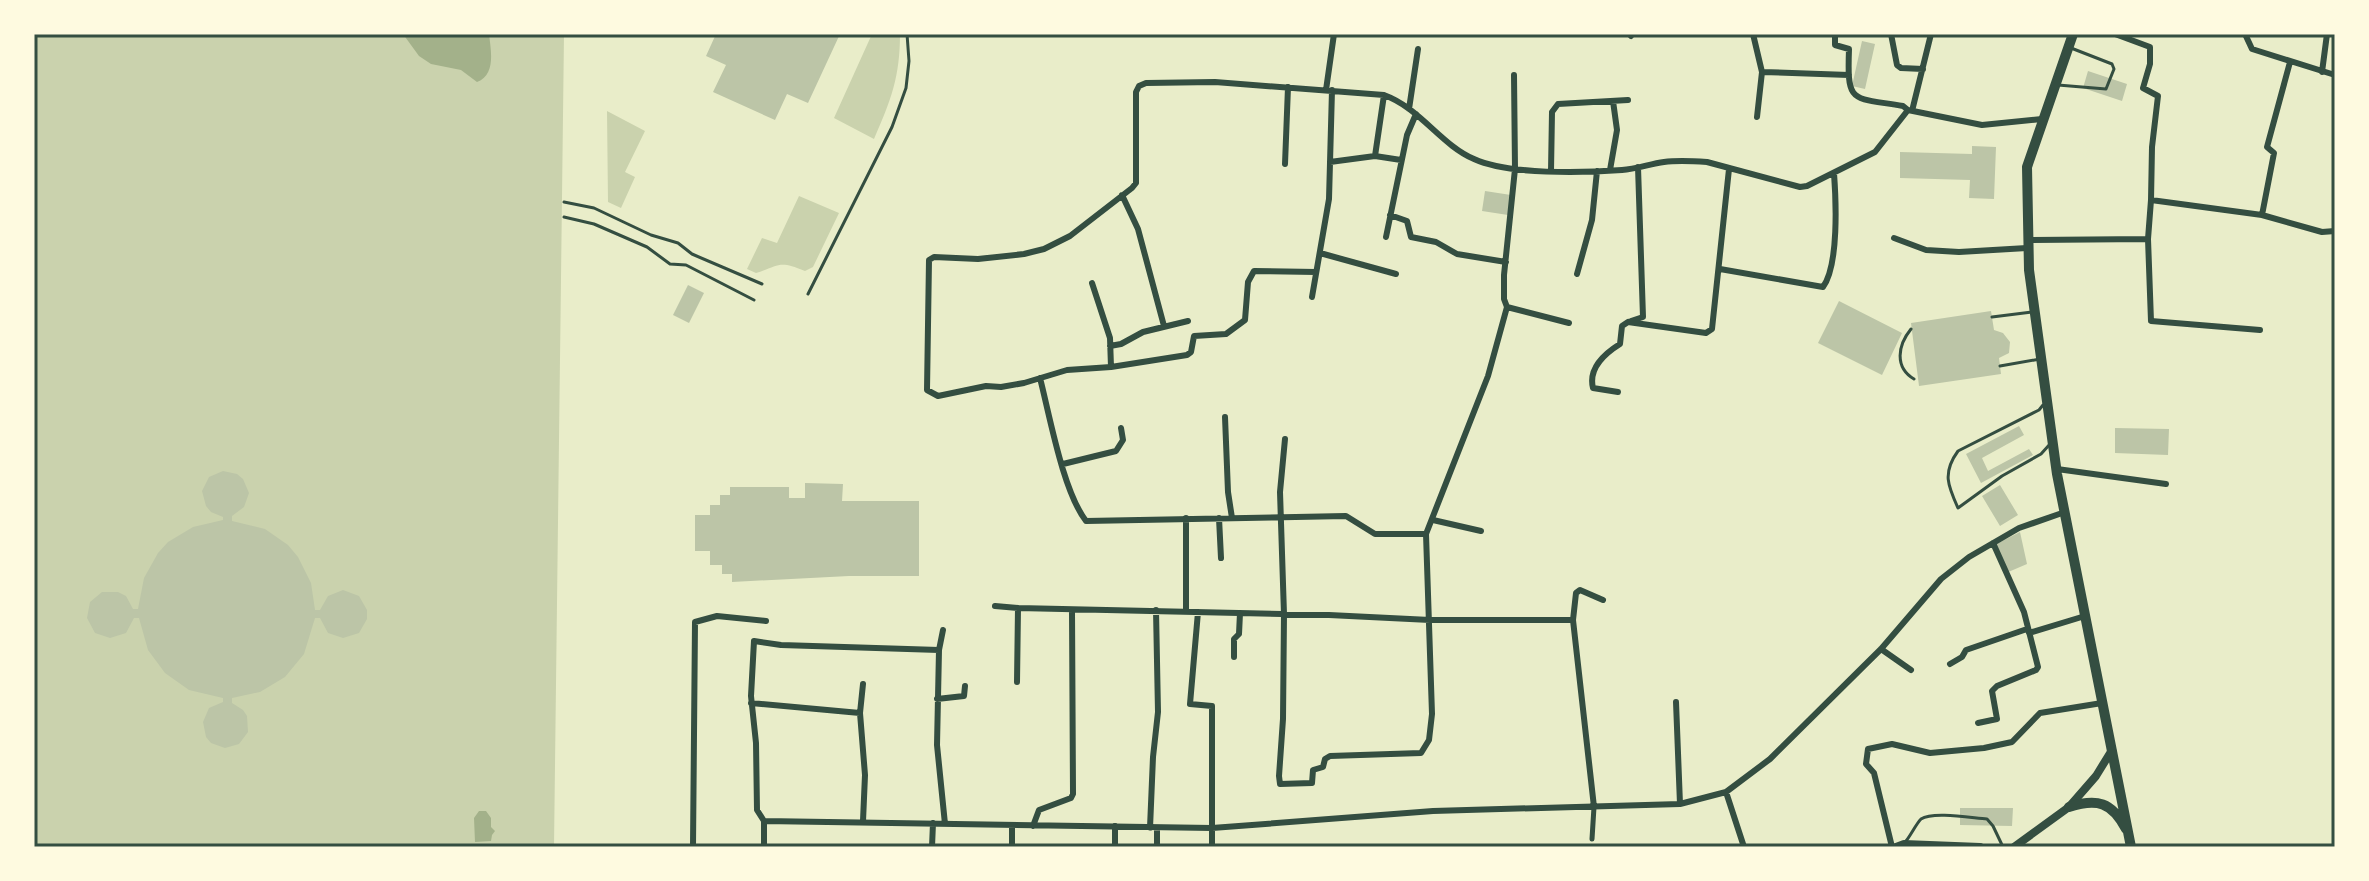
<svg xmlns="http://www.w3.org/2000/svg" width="2369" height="881" viewBox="0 0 2369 881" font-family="'Public Sans',sans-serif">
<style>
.green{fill:#cad2ad}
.water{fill:#a3b18a}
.building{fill:#bcc5a7}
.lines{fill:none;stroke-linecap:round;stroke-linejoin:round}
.service{stroke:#344e41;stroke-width:3}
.pedestrian{stroke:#344e41;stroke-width:5}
.minor{stroke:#344e41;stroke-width:6}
.tertiary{stroke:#344e41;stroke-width:8}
.primary{stroke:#344e41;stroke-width:10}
.neatline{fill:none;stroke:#344e41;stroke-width:3}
</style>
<rect width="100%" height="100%" fill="#e9edc9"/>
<path class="green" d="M34 34H564L554 847H34Z
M872 34H900C900 77 891 100 874 139L834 118Z
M607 111 645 131 625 172 635 177 621 208 608 202Z
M799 196 839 213 813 267 805 271C779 260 780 265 756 273L747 269 762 238 777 243Z"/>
<path class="water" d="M403 34H489C491 51 496 75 477 82L461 70 431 64 419 56Z
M479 811H486L491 818V827L495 831 492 835 491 841 475 842 474 818Z"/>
<path class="building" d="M716 34H840L808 103 787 94 775 120 713 92 726 65 706 56Z
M1862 41 1875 44 1865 89 1852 86Z
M2088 71 2127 84 2122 101 2083 88Z
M1972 146 1996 147 1994 199 1969 198 1970 180 1900 178V152L1972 154Z
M1485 191 1511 195 1508 215 1482 211Z
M688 285 704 293 689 323 673 315Z
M1839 301 1902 333 1882 375 1818 343Z
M1991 311 1994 330 2003 333 2010 342 2009 353 1999 358 2001 374 1919 386 1911 323Z
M2019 426 2024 435 1982 458 1988 471 2029 449 2033 455 1981 483 1966 454Z
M2115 428 2169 429 2168 455 2115 453Z
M223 471 237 474 243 479 249 493 244 507 232 516V521L265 529 288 545 298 557 311 583 315 610H320L328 596 343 590 359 596 367 610V619L359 633 343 638 328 633 320 618H315L304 654 285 677 260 692 232 698V703L243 710 247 716 248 732 239 744 225 748 211 743 206 737 203 722 209 708 223 702V698L189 690 165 673 148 650 139 618H134L126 633 110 638 95 633 87 618 90 602 102 592H118L126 596 133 609H138L144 578 158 553 168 542 193 527 223 520V517L211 512 206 506 202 491 209 477Z
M805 483 843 484 842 501H919V576H849L732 582V574H722V565H710V551H695V515H710V505H720V495H730V487H789V498H805Z
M2000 485 2018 515 2000 526 1982 496Z
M2020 532 2027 564 2006 573 1996 544Z
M1960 808H2013L2012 826 1960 825Z"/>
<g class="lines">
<path class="service" d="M2058 85 2106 89 2114 69 2112 64 2071 48
M564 202 594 208 651 235 678 243 692 254 762 284
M564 217 594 224 647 247 670 264 686 265 754 300
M808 294 892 127 906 88 909 61 907 34
M1992 317 2032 312
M1911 329C1898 345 1894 367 1914 379
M2000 366 2040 359
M2043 405 2039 410 1958 451C1942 473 1948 486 1958 508L2002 476 2041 454 2050 444
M1906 841C1911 835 1916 824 1921 819 1933 811 1972 818 1987 819L1993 826 2003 847"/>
<path class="pedestrian" d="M1592 839 1594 807"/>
<path class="minor" d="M1753 34 1762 72 1757 117
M1835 34V45L1849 49C1847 105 1851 97 1903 106L1908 110
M1891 34 1897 65 1901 68 1923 69
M2115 34 2150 47V64L2143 88 2158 96 2152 147 2151 200
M2245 34 2252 49 2335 75
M1631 36 1632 34
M1762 72 1849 75
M2322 72 2327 34
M1326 90 1334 34
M1409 109 1418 49
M1912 111 1931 34
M1375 156 1384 95
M1330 162 1375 156 1401 160
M1285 164 1288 87
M1610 170 1617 130 1613 101
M1551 171 1552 112 1558 104 1628 100
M1122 195 1138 229 1164 326
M1390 215 1407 221 1411 237 1436 242 1457 254 1506 262
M2262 215 2274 153 2267 147 2290 62
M1386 237 1407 135 1416 114
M1894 238 1926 250 1959 252 2027 248
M2028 240 2148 239
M1320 253 1396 274
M1720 269 1823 287C1839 265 1836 200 1834 173
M1316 272 1254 271 1248 282 1245 320 1226 334 1194 336 1191 352 1187 355 1111 367 1067 370 1024 383 1001 387 986 386 938 396 927 390 929 260 934 257 978 259 1024 254 1044 249 1070 236 1132 188 1136 183V92L1139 86 1146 83 1215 82 1384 95C1420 108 1441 145 1474 159 1509 175 1583 173 1622 170 1636 169 1650 164 1664 162 1678 160 1693 161 1707 162L1800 187 1807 186 1875 152 1908 110 1982 125 2042 119
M1577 274 1592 220 1597 171
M1092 283 1110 338 1111 367
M1312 297 1329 199 1332 90
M1507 307 1569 323
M1631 321 1643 317 1638 167
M1628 322 1706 333 1712 329 1729 169
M2260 330 2151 321 2148 239 2151 200 2262 215 2322 232 2335 231
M1110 346 1121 344 1143 332 1188 321
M1040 378C1050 417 1063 491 1086 521L1346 516 1375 534H1426
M1618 392 1593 388C1588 368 1604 354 1620 344L1622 326 1628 322
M1225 417 1228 492 1232 518
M1285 439 1280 492 1284 614 1283 719 1279 776 1280 784 1312 783 1313 770 1323 767 1325 759 1330 756 1421 753 1429 740 1432 714 1426 534 1488 376 1507 307 1504 299V275L1515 169 1514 75
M1063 464 1116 451 1123 440 1121 428
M2057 469 2166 484
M1186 518V611
M1219 518 1221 558
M1433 520 1481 531
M995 606 1018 608
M1198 612 1190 704 1212 706V847
M1573 620 1576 593 1580 590 1603 600
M2029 633 2085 616
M1881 649 1911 670
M939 650 943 630
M1234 657V639L1239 634 1240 613
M1950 664 1962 657 1966 650 2027 629
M1017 682 1018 608 1329 615 1430 620H1573L1594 807
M937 699 964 696 965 686
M1676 702 1680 804
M751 703 860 713 865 775 863 821
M860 713 863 684
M1978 723 1997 719 1992 691 1997 686 2036 670 2038 667 2024 612 1993 543
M1726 792 1744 847
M764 821 757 810 756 743 751 696 754 641 781 645 939 650 937 745 945 824
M1033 826 1039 810 1071 798 1073 794 1072 611
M1115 826V847
M1150 828 1153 757 1158 712 1156 610
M693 847 695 622 717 616 766 621
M764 847V821L1212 828 1433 811 1680 804 1726 792 1770 759 1881 649 1941 579 1969 557 2019 528 2065 512
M932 847 933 823
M1012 847V825
M1157 847V828
M1892 847 1874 773 1866 764 1868 749 1892 744 1930 753 1984 748 2012 742 2040 713 2102 703"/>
<path class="tertiary" d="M1896 847 1904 844 1980 847
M2014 847 2069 807 2096 776 2112 750"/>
<path class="primary" d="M2073 34 2027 167 2029 270 2057 474 2131 847
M2069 807C2097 798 2112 802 2126 829"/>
</g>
<rect width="2369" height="881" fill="none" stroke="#fefae0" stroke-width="72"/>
<rect x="36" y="36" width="2297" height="809" class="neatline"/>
</svg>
